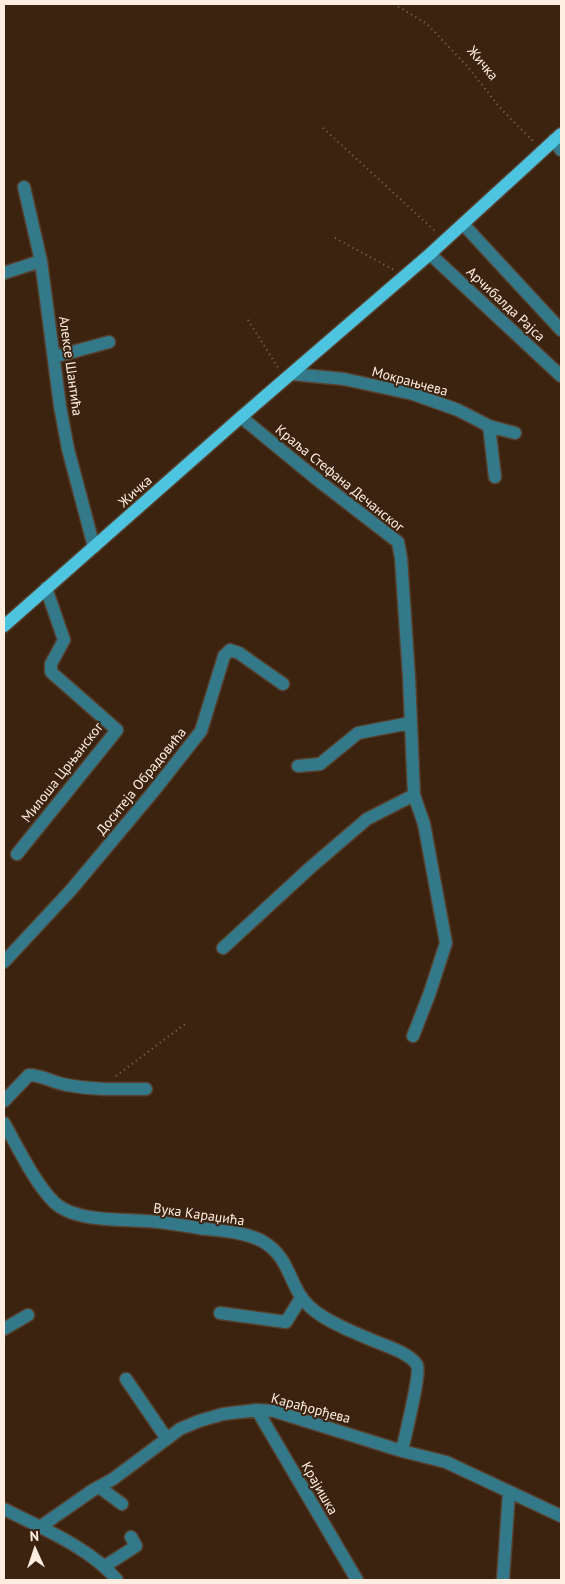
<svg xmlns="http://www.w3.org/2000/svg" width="565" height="1584" viewBox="0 0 565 1584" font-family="'PT Sans',sans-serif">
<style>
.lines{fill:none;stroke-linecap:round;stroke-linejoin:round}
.minor-casing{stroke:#573f2d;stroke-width:15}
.major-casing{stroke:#573f2d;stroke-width:15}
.path{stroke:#836d5d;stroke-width:2;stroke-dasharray:1 4;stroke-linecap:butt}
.minor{stroke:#347989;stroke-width:12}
.major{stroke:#4ec5e0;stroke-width:12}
.labels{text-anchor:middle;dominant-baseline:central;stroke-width:4;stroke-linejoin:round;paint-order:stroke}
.street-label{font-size:14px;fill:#feede1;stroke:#3c2310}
</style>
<rect width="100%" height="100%" fill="#3c2310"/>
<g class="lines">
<defs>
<path id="minor" d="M554 140 561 150
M24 187 41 261 60 406 68 449 94 547
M463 224 561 330
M430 254 561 376
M4 273 41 261
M54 357 109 342
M292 374 344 379 413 394 458 410 489 426 515 433
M241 417 319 481 398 542 401 558 409 677 414 795 424 824 446 943 429 995 413 1036
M489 426 495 477
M298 766 320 764 358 733 410 723
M17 854 117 730 51 672V664L64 640 46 588
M223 948 311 867 367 819 414 795
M4 962 71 890 153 792 201 731 224 656 230 650 239 653 283 684
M4 1101 29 1075C42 1075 54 1083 67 1085 93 1090 120 1089 146 1089
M4 1123C17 1146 34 1181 52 1200 71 1222 119 1219 146 1221 164 1222 181 1225 199 1228 219 1231 243 1231 262 1241 292 1258 288 1287 310 1307 329 1325 376 1341 401 1352 407 1356 414 1359 417 1365 421 1374 405 1436 402 1451
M220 1313 286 1322 301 1298
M4 1329 28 1315
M126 1379 167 1439
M257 1410 357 1580
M99 1487 122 1504
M4 1509C41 1528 91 1548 117 1580
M40 1527 93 1490 113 1479 180 1429 199 1421 223 1414 257 1410 274 1411 402 1451 446 1462 561 1516
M105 1566 136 1546 131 1537
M503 1580 509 1492"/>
<path id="major" d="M4 626 241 417 430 254 561 134"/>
</defs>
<use href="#minor" class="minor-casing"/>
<use href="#major" class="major-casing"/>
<path class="path" d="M394 4 427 24 467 66 501 109 534 142
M323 128 436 232
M335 238 394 270
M248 320 279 369
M116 1076 185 1024"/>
<use href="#minor" class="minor"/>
<use href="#major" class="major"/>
</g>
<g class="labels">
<g class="street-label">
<text transform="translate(483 63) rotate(50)">Жичка</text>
<text transform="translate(506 304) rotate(43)">Арчибалда Рајса</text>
<text transform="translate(71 366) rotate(82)">Алексе Шантића</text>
<text transform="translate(410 381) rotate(15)">Мокрањчева</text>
<text transform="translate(340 478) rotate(39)">Краља Стефана Дечанског</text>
<text transform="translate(135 491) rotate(-42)">Жичка</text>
<text transform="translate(62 772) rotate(-52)">Милоша Црњанског</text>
<text transform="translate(141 781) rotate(-51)">Доситеја Обрадовића</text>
<text transform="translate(199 1214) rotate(8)">Вука Караџића</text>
<text transform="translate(311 1408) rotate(15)">Карађорђева</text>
<text transform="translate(320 1488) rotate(60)">Крајишка</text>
</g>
</g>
<rect width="565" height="1584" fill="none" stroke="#feede1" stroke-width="10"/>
<g transform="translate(35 1549) rotate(357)" stroke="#3c2310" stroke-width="4" paint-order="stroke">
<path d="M0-4L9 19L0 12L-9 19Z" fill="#feede1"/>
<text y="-8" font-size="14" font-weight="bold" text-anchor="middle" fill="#feede1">N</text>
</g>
</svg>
